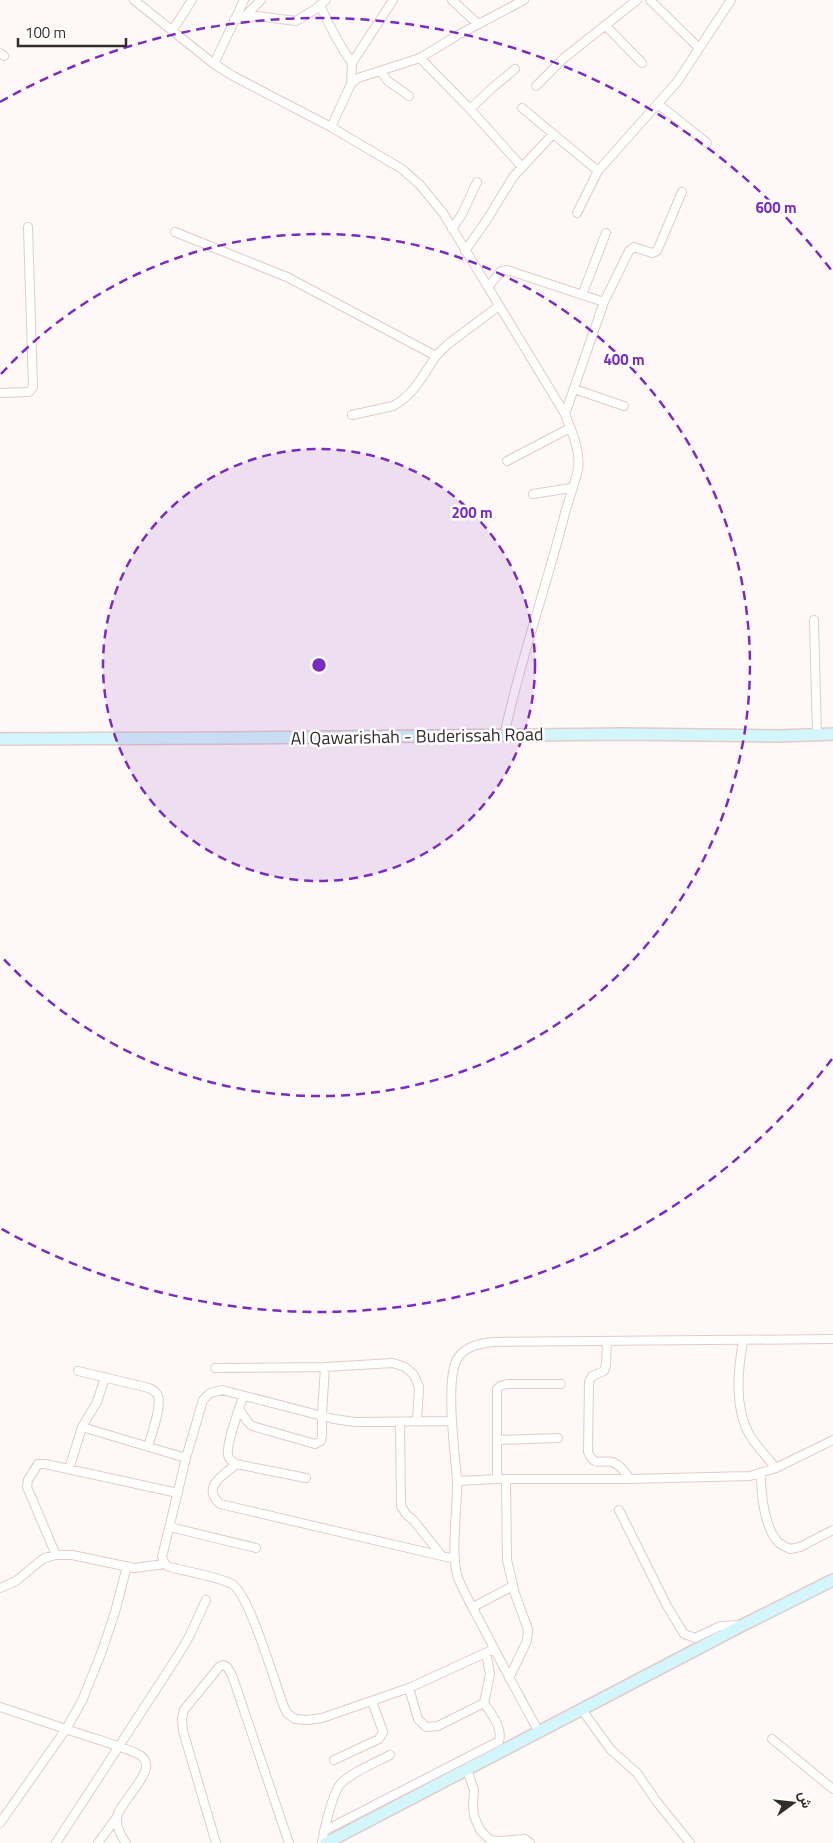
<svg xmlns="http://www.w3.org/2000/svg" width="833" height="1843" viewBox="0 0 833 1843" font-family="'Titillium Web',Vazirmatn,sans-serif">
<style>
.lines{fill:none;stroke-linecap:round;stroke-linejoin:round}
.street-casing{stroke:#e2ccc8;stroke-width:10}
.secondary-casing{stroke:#e2ccc8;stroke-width:14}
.street{stroke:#fff;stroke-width:8}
.secondary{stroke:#d3f6fc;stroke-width:11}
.ring{fill:none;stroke:#7b2cbf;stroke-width:2.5;stroke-dasharray:9 6}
.labels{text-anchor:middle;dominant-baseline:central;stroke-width:5;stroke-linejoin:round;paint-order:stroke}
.street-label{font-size:18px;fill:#342c2a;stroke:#fff}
.centre{fill:#7b2cbf;stroke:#fff;stroke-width:2.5}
.ring-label{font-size:15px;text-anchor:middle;font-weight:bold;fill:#7b2cbf;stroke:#fff;stroke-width:5;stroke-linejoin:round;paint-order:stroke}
</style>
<rect width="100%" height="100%" fill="#fef9f8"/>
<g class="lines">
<defs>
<path id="street" d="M134 0 214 64 233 76 331 127 402 169 420 185 443 213 565 414C571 430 581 451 578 469 575 483 569 499 565 513 546 588 520 661 504 736
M452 0 478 24
M650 0 698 47
M320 5C329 25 339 45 352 63
M244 17 261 0
M234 20 257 16 296 21 314 10 326 0
M606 26 642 63
M172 31 192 0
M0 53 4 56
M420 58 470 109 522 167
M214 64 244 0
M380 71 388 81 409 96
M351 84 352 63 393 0
M536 86 564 58 637 0
M658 104 707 143
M522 108 598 171
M470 109 491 89 515 69
M331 127 351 84 358 78 420 58 456 36 524 0
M577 213 598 171 677 82 731 0
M452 229 462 214 477 182
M175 232 287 277 436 356 448 344 499 306
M465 251 488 218 513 177 553 134
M488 287 501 271 507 270 604 302
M582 295 606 233
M574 389 624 406
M0 393 29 392 33 387 28 227
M565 414 604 302 629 251 634 247 652 253 657 251 682 192
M352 415 393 406C413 396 424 374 436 356
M507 461 570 428
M533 494 571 488
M814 620 817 735
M743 1341C738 1370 734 1406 749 1434 756 1446 767 1457 776 1468
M607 1342 606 1365 604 1371 592 1376 589 1382 588 1452C595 1468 601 1459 612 1462 621 1465 625 1473 630 1479
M215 1368 325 1367 393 1363 405 1367 414 1375 419 1387 417 1421
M78 1371 149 1388C153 1390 156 1391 158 1396 162 1407 151 1435 148 1447
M243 1396C239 1410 226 1444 228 1455 229 1460 232 1462 236 1464L306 1478
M239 1409 247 1421 252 1426 315 1444 321 1441 322 1435V1414L325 1367
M452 1421 355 1422 334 1419 222 1390 210 1393 203 1400 186 1458 162 1557 165 1564 169 1567C185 1571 220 1577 232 1584 250 1595 275 1684 284 1707L287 1713 295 1719 307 1720 322 1718 409 1688 494 1649
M400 1422 401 1506 406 1514 414 1521 442 1556
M82 1427 186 1458
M498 1440 558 1438
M236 1464C223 1476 201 1487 220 1504L455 1559
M69 1469 82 1427 97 1402 105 1377
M761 1473C761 1494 764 1528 779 1543 782 1545 786 1547 790 1549L800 1547 833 1530
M497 1479V1389L500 1386 507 1384H561
M506 1480 507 1560 515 1594 528 1629 527 1641 509 1678
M457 1481 497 1479H630L750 1476 776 1468 833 1440
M619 1510 667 1606 684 1634 695 1638 720 1626 741 1625
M170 1527 256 1548
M56 1555 27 1487 28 1480 38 1464H45L178 1493
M0 1588 16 1581 44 1558 56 1555H72L134 1568 165 1564
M473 1607 513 1586
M409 1688 418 1719 426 1727 438 1726 484 1703
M0 1707C28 1716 56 1726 84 1735 102 1741 121 1746 138 1754 164 1767 119 1800 117 1818 116 1827 121 1836 126 1843
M582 1710 611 1750 637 1773 657 1802 690 1843
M539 1732C520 1698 502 1664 484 1629 475 1612 465 1595 458 1578 450 1555 458 1506 457 1480 455 1452 445 1382 457 1359 465 1346 479 1344 493 1342L833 1339
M772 1739 833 1789
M334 1760 379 1739 383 1732 372 1701
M467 1770 474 1790 473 1804 474 1816 480 1830 490 1840 499 1841 525 1839 530 1843
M0 1823 66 1729 82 1701 102 1651 115 1612 127 1566
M324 1831 499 1741C503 1727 491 1714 484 1703L490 1674 486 1653
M56 1843 177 1657 189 1637 206 1600
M98 1843 117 1817
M216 1843 183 1731 182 1719 184 1710 219 1667 223 1665 227 1667 232 1675 289 1843
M322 1843C324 1830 332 1796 339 1786 347 1774 377 1762 390 1755"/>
<path id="secondary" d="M0 739 231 738 624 734 779 736 833 734
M326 1843 743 1625 833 1580"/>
</defs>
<use href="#street" class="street-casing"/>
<use href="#secondary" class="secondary-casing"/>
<use href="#street" class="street"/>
<use href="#secondary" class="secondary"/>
</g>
<circle cx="319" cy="665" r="216" fill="#7b2cbf" fill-opacity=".12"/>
<g class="ring">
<circle cx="319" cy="665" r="216"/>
<path d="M1 374A431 431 0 1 1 1 956"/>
<path d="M832 1059A647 647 0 0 1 0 1228M0 102A647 647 0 0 1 832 271"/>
</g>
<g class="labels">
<g class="street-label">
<text transform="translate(417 736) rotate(-1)">Al Qawarishah - Buderissah Road</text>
</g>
</g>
<circle cx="319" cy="665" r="8" class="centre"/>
<g class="ring-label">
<text x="776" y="213">600 m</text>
<text x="624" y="365">400 m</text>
<text x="472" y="518">200 m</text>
</g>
<g transform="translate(793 1803) rotate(75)" stroke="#ffffff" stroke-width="4" paint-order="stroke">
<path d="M0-4L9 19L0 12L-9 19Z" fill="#342c2a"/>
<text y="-8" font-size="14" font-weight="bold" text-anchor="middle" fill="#342c2a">ش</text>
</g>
<path d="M18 38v8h108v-8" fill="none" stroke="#342c2a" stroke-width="2.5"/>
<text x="25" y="38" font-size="15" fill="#342c2a" stroke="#ffffff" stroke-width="4" paint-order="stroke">100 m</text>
</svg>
